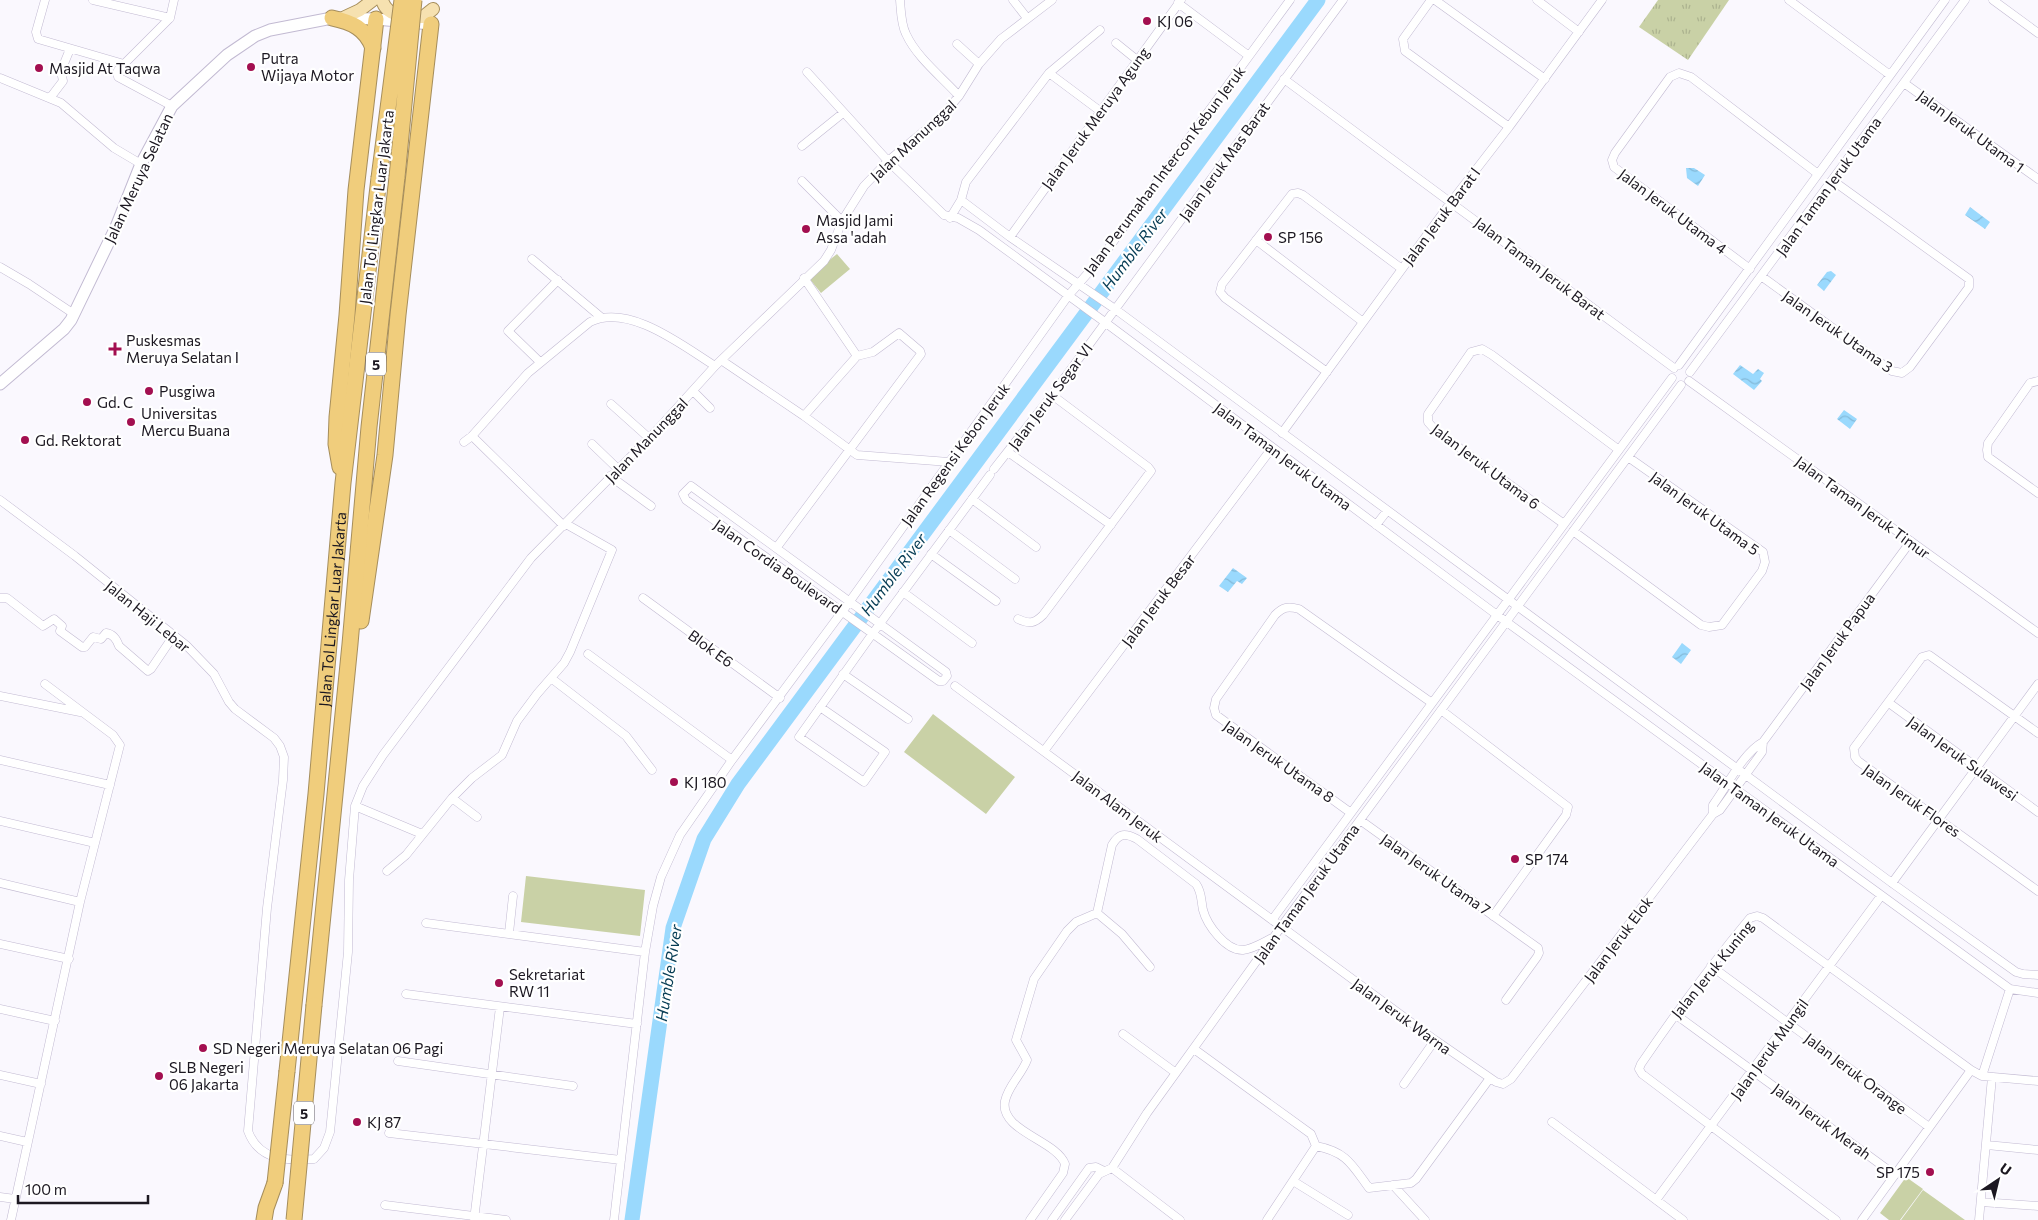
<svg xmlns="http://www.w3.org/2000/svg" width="2038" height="1220" viewBox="0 0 2038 1220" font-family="Commissioner,sans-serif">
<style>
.grass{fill:url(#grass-tufts)}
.pitch{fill:#c9d1a6}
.water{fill:url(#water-waves)}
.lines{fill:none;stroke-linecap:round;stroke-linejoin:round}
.river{stroke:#9ad9fd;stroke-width:15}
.street-casing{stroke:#c2bad2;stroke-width:9}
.secondary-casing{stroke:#c2bad2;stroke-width:13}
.primary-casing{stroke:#a68e5c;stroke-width:14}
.highway-casing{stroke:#a68e5c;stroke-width:17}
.street{stroke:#fff;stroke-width:8}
.secondary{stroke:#fff;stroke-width:11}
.primary{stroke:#f6e1b0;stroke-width:12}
.highway{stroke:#f0cd7c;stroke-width:15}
.highway-bridge-casing{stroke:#a68e5c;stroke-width:17;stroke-linecap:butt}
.highway-bridge{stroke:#f0cd7c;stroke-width:15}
.poi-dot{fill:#a30f50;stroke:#fff;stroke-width:2}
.labels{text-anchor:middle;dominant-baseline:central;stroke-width:4.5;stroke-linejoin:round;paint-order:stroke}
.shield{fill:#fff;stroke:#605d64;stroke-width:1}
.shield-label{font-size:14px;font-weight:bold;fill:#1c1821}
.poi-label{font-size:15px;fill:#1c1821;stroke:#fff;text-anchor:start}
.street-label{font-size:15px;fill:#1c1821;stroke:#fff}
.water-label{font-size:16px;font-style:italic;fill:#073d55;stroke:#fff}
</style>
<defs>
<pattern id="grass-tufts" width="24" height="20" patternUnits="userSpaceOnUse" patternTransform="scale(1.25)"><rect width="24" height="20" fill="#c9d1a6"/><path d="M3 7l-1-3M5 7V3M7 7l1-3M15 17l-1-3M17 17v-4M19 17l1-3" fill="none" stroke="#acb38f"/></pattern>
<pattern id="water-waves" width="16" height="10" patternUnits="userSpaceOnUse" patternTransform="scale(1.25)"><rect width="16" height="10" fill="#9ad9fd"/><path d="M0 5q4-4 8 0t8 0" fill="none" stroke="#84bad9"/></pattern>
</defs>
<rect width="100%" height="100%" fill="#faf8fe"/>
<path class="grass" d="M1658 0H1729L1688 60 1639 27Z"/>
<path class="pitch" d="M837 254 850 269 821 293 808 277Z
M933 714 1015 777 986 814 904 752Z
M526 876 645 890 640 936 521 922Z
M1906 1177 1923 1189 1900 1220H1889L1880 1213Z
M1923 1190 1965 1220H1901Z"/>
<path class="water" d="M1686 168H1694L1705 175 1698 186 1687 178Z
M1970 207 1990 222 1985 229 1965 215Z
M1831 271 1836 275 1824 291 1817 285 1827 272Z
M1740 365 1753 374 1758 369 1764 373 1760 379 1762 381 1754 390 1733 374Z
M1844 410 1857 419 1850 429 1837 419Z
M1233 568 1247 578 1242 584 1237 581 1228 592 1219 586Z
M1682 643 1691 650 1681 664 1672 657Z"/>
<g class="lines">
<path class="river" d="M632 1220 673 928 704 839 738 784 1318 0"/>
<defs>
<path id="street" d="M45 0 36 32 38 39 124 64 170 18 174 0
M93 0 170 18
M900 0C901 12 901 24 906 34 917 58 942 77 959 96
M1013 0 1027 18
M1431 0 1403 39 1405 51 1509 127
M1435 0 1545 79
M1537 0 1579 32
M1789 0 1890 75
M1993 0 2038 33
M1178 3 1249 56
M1116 43 1137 60
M957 44 979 64
M124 64 118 70V77L172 106
M807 72 888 161 944 215 958 218 979 230 1102 320 1497 615 2010 989 2038 993
M1049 73 1100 111
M0 78 61 103 114 148 141 164
M1284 79 1674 368
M1904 83 2038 179
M50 98 63 81 61 71 70 49
M802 146 843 113
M802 181 842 221
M961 200 1010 237 1115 309 1892 883 2016 972 2023 974 2038 975
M950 218 961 200 966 182 1049 73 1100 30
M1010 237 1181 0
M1256 240 1363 322
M532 259 602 318
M0 267 29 284 74 314
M1750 269 1614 167 1612 160 1615 153 1670 77 1679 73 1691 77 1818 174
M1761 276 1892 371 1902 373 1910 367 1969 287V279L1832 180
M721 360 804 416 857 455 949 462
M540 362 508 331 558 280
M1679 365 1945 0
M1327 372 1225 298 1220 292 1222 284 1292 194 1298 193 1303 195 1402 269
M1690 372 1965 0
M1689 381 2038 633
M2038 381 2030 383 1988 443 1987 450 1988 457 2038 493
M693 391 710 408
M611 404 649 438
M804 416 857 356 804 278
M1282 433 1451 202 1509 127 1602 0
M472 436 564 526
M464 442 472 436 528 373 590 322C629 303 683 346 715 366
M592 444 618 469
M1008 452 1111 525
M994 469 1052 395 1343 0
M610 476 651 506
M691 486 946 672 947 676 943 681H939L686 500 683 494Z
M972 499 1036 547
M0 500 75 556 186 645 214 674 229 702 235 709 274 738 280 746 284 757 283 780 267 908 248 1131C259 1161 287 1161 314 1159L324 1148 330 1132 348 952 349 880 355 806 363 786 383 755 531 558 657 430 715 366 824 261 831 250 842 221 864 186 888 161 941 117 959 96 979 64 1001 39 1052 0
M1564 524 1436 431 1428 422V414L1471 352 1482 349 1492 355 1619 450
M1376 525 1387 511
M949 530 1015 579
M1573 531 1701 625 1709 627 1722 625 1762 571 1765 562 1763 552 1628 457
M777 547 921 354 920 351 899 333 873 352 857 356
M931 554 996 601
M903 592 972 643
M0 598H7L43 626 54 619 62 626 60 631 82 647H85L93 637 101 639 106 633C113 634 117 640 119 646L148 671 151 669 174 635
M643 598 780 698
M1018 619C1029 624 1034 624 1043 615L1151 471 1148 467 1052 395
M588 654 732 760
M843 674 908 719
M551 678 626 736 652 770
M955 686 1435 1040 1496 1082 1503 1084 1511 1079 1713 814V805C1727 786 1743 753 1763 742L1911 541
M0 696 80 712
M1889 703 2038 812
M820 707 885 752 864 782 799 737 873 633 990 475
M1441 710 1568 807 1566 815 1493 916
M2038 733 1929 655 1922 657 1854 748 1855 757 1858 761 2038 891
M1044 751 1272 448
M0 760 110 785
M452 798 477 817
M355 806 422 834
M1351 813 1216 715 1214 708 1216 699 1275 615C1283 607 1288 606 1299 609L1432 703
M1713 814 1720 810 1762 752 1763 742
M1360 820 1538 948 1539 953 1537 957 1506 1000
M0 821 95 843
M387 871 406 855 452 798 472 778 502 755 517 721 537 694 564 663 570 652 612 550 566 524
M0 883 80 902
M1892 883 2038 684
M1097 913 1122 934 1150 967
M1272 920 1672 378
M426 923 645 952
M509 933 513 896
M0 944 69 959
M1711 966 1929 1127
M406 994 637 1024
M0 1009 55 1021
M1675 1014 1895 1175
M1123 1034 1176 1073
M1194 1049 1311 1134 1316 1146 1267 1220
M398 1061 573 1086
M0 1075 41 1084
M1982 1076 2010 989
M1404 1084 1435 1040
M1552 1122 1683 1220
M389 1133 621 1160
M0 1136 27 1142
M1987 1145 2038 1150
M1316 1146C1347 1152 1352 1165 1369 1188L1411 1183 1416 1179 1490 1078
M1112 1168 1180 1220
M1293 1181 1348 1215
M1393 1185 1425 1220
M0 1197 15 1199
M1656 1200 1881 896
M1981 1202 2038 1206
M385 1205 506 1220
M11 1220 80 902 120 745 113 735 45 684
M474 1220 500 1007
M614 1220 645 952 653 906 661 877 680 835 732 760 850 601 1068 296 1102 257 1290 0
M1030 1220 1063 1173 1065 1164C1056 1140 999 1131 1005 1101 1008 1086 1022 1074 1027 1060L1016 1040 1034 979 1067 931 1076 922 1097 913 1112 845C1119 833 1125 833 1137 839L1196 884C1202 892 1201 901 1203 910 1207 925 1226 951 1243 950 1253 949 1264 942 1272 938
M1052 1220 1089 1168 1096 1167 1104 1171
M1065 1220 1099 1174 1112 1168 1147 1113 1281 927 1681 385
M1836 1220 1642 1074 1639 1069 1641 1064C1675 1014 1711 965 1750 918L1757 916 1763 918 1971 1070 1982 1076 2038 1081
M1862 1220 1971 1070
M1979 1220 1992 1077"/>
<path id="secondary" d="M0 384 64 329 71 320 116 227 141 164 172 106 227 55 255 36 270 30 332 18 376 19 431 24"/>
<path id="primary" d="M382 0C387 18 407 17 423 17L433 9
M345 17 360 10 373 0"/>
<g id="highway">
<path d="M332 18C351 22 366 28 373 48"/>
<path d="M340 467 336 444 337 417 347 315 356 190 376 19"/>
<path d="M361 621 385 455 398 315 431 24"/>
<path d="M314 1005 350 644 369 427 397 177"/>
<path id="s1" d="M287 1071 316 794 343 483 379 178"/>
<path d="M264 1220 266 1208 275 1183"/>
</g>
</defs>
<use href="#street" class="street-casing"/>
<use href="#secondary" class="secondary-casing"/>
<use href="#primary" class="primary-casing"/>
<use href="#highway" class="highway-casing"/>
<use href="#street" class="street"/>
<use href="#secondary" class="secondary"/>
<use href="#primary" class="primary"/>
<use href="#highway" class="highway"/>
<defs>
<path id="highway-bridge" d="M397 177 414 0
M379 178 402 0
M275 1183 287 1071
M294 1220 314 1005"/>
</defs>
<use href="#highway-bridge" class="highway-bridge-casing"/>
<use href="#highway-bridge" class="highway-bridge"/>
</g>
<g class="poi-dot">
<circle cx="1147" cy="21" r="5"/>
<circle cx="251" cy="67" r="5"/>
<circle cx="39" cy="68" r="5"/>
<circle cx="806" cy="229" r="5"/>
<circle cx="1268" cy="237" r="5"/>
<path d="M112.5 341.5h5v5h5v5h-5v5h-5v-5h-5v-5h5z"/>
<circle cx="149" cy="391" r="5"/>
<circle cx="87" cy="402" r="5"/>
<circle cx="131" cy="422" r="5"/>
<circle cx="25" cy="440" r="5"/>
<circle cx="674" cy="782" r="5"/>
<circle cx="1515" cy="859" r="5"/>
<circle cx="499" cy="983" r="5"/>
<circle cx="203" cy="1048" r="5"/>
<circle cx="159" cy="1076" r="5"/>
<circle cx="357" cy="1122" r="5"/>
<circle cx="1930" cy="1172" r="5"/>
</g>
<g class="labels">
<g class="shield">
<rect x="366" y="352.5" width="20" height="23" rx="4"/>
<rect x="294" y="1101.5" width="20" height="23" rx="4"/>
</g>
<g class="shield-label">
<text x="376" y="364">5</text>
<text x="304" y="1113">5</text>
</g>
<g class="poi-label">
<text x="1157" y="21">KJ 06</text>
<text x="261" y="58">Putra<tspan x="261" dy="17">Wijaya Motor</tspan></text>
<text x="49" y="68">Masjid At Taqwa</text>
<text x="816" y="220">Masjid Jami<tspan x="816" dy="17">Assa 'adah</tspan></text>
<text x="1278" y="237">SP 156</text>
<text x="126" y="340">Puskesmas<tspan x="126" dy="17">Meruya Selatan I</tspan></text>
<text x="159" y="391">Pusgiwa</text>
<text x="97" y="402">Gd. C</text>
<text x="141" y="413">Universitas<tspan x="141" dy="17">Mercu Buana</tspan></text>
<text x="35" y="440">Gd. Rektorat</text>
<text x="684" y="782">KJ 180</text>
<text x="1525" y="859">SP 174</text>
<text x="509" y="974">Sekretariat<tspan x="509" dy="17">RW 11</tspan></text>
<text x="213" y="1048">SD Negeri Meruya Selatan 06 Pagi</text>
<text x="169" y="1067">SLB Negeri<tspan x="169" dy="17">06 Jakarta</tspan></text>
<text x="367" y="1122">KJ 87</text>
<text x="1920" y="1172" text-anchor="end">SP 175</text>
</g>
<g class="street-label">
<text transform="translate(1095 118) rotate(-54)">Jalan Jeruk Meruya Agung</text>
<text transform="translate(1971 131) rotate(36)">Jalan Jeruk Utama 1</text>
<text transform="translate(913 140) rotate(-43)">Jalan Manunggal</text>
<text transform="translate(1224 161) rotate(-54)">Jalan Jeruk Mas Barat</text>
<text transform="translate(1164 170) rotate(-53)">Jalan Perumahan Intercon Kebun Jeruk</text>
<text transform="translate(138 178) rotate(-65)">Jalan Meruya Selatan</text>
<text transform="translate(1828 186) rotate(-54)">Jalan Taman Jeruk Utama</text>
<text transform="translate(376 207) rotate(-83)">Jalan Tol Lingkar Luar Jakarta</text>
<text transform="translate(1673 211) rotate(37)">Jalan Jeruk Utama 4</text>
<text transform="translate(1441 216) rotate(-53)">Jalan Jeruk Barat I</text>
<text transform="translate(1540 268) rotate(37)">Jalan Taman Jeruk Barat</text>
<text transform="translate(1838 331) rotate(35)">Jalan Jeruk Utama 3</text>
<text transform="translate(1050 396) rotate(-53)">Jalan Jeruk Segar VI</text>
<text transform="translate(646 440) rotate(-46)">Jalan Manunggal</text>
<text transform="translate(955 454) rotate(-54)">Jalan Regensi Kebon Jeruk</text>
<text transform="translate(1283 456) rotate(37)">Jalan Taman Jeruk Utama</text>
<text transform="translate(1486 466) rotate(37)">Jalan Jeruk Utama 6</text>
<text transform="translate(1863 507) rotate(36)">Jalan Taman Jeruk Timur</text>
<text transform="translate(1705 513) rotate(36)">Jalan Jeruk Utama 5</text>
<text transform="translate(778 566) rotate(35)">Jalan Cordia Boulevard</text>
<text transform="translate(1158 600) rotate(-53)">Jalan Jeruk Besar</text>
<text stroke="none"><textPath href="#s1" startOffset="464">Jalan Tol Lingkar Luar Jakarta</textPath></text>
<text transform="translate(148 616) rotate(39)">Jalan Haji Lebar</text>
<text transform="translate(1837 641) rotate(-54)">Jalan Jeruk Papua</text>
<text transform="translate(711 648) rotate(36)">Blok E6</text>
<text transform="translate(1963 758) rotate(36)">Jalan Jeruk Sulawesi</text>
<text transform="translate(1279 761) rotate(35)">Jalan Jeruk Utama 8</text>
<text transform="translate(1912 800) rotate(35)">Jalan Jeruk Flores</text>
<text transform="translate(1118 806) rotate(37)">Jalan Alam Jeruk</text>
<text transform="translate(1770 814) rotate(36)">Jalan Taman Jeruk Utama</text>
<text transform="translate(1436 874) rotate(35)">Jalan Jeruk Utama 7</text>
<text transform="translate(1306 893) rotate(-54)">Jalan Taman Jeruk Utama</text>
<text transform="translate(1618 939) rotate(-53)">Jalan Jeruk Elok</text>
<text transform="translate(1712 969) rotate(-51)">Jalan Jeruk Kuning</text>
<text transform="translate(1402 1016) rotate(36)">Jalan Jeruk Warna</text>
<text transform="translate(1769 1049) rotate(-54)">Jalan Jeruk Mungil</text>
<text transform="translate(1856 1073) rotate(37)">Jalan Jeruk Orange</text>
<text transform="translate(1822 1121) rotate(36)">Jalan Jeruk Merah</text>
</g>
<g class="water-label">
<text transform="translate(1134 249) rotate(-53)">Humble River</text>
<text transform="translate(893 574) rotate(-53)">Humble River</text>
<text transform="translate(668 973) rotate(-81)">Humble River</text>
</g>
</g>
<g transform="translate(1998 1180) rotate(35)" stroke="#ffffff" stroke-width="4" paint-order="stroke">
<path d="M0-4L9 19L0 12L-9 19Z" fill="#1c1821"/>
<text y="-8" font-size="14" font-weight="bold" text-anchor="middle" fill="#1c1821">U</text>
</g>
<path d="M18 1195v8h130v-8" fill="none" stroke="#1c1821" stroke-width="2.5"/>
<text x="25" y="1195" font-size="15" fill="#1c1821" stroke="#ffffff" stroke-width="4" paint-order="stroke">100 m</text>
</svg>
